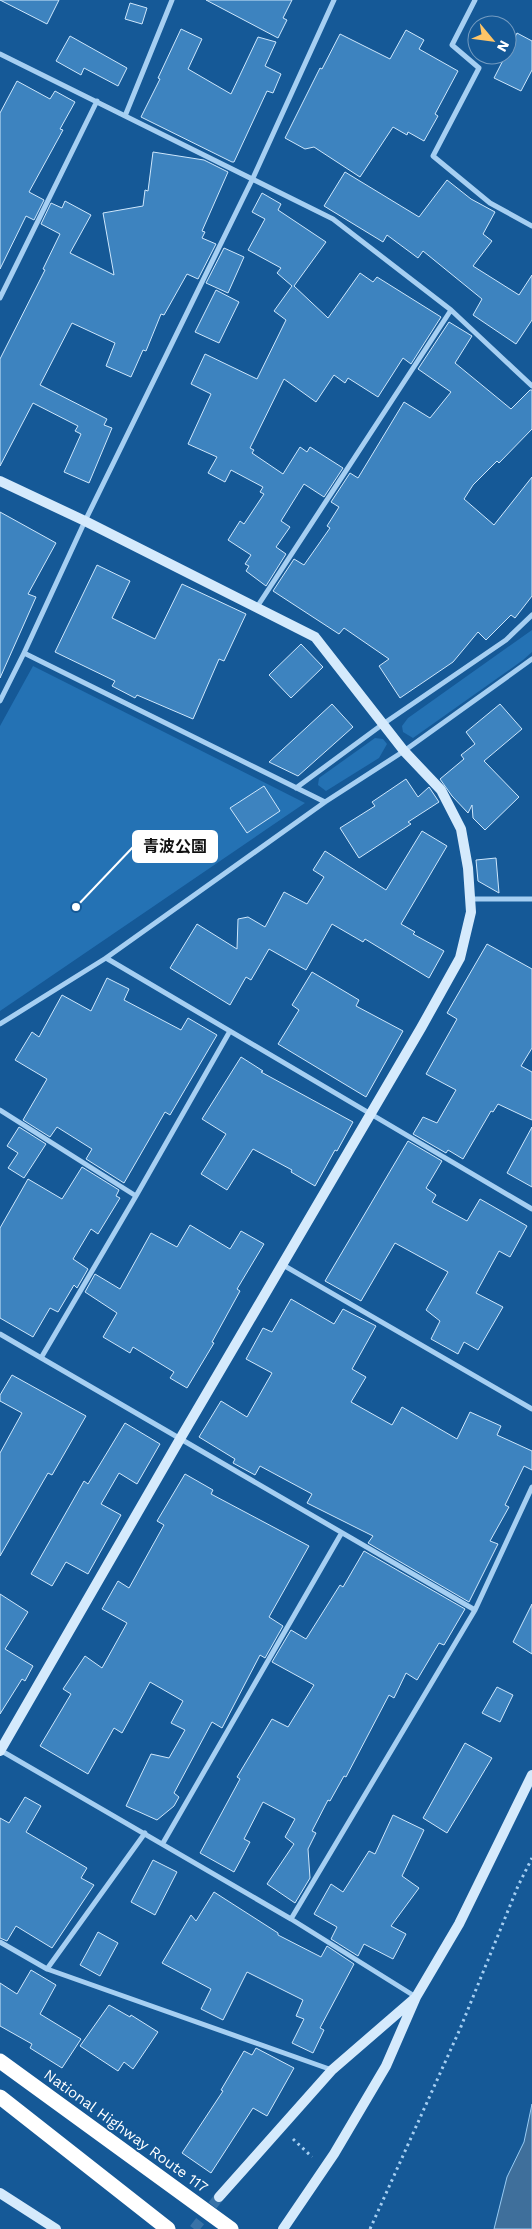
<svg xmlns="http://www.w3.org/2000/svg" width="532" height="2229" viewBox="0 0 532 2229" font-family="'Work Sans','Noto Sans JP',sans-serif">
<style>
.green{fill:#2472b4}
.water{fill:#3f6f9b;stroke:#98ccf5}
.building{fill:#3d83bf;stroke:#cee7fc}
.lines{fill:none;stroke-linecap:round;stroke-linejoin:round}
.secondary-tunnel{stroke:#3872a7;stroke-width:10;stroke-dasharray:10 5;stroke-linecap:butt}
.path{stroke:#a6cff2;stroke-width:3;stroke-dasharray:2.5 4;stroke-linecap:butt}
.street{stroke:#a6cff2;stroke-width:5}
.secondary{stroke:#d5eafc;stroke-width:10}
.highway{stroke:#fff;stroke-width:15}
.labels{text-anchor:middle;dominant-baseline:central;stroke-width:4;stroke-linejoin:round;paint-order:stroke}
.street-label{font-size:15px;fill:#fff;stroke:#155997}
.leader{fill:none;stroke:#fff;stroke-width:2}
.callout-dot{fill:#fff;stroke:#155997;stroke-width:2}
.callout{fill:#fff;stroke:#fff;stroke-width:2}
.callout-label{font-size:16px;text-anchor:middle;font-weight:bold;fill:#111}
</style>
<rect width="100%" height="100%" fill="#155997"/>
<path class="green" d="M532 630V652L523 660 413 738 403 732 402 726 408 718Z
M33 666 305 803 0 1011V726Z
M375 738 383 739 387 744 379 758 326 791 318 785 319 778Z"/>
<path class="water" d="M532 2104V2229H494L507 2177 524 2142Z"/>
<path class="building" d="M0 0H59L47 24Z
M206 0H292L283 18 287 20 278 38Z
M130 3 147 8 142 24 125 19Z
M181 29 202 39 188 69 231 94 258 37 276 42 265 66 281 74 273 93 267 91 234 162H232L141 117 160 79 158 78Z
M406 30 424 40 419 49 458 71 435 114 438 116 424 141 408 132 407 135 393 127 360 177 314 147 305 149 285 138 320 68 322 69 340 34 390 59Z
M517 33 532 41V70L521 91 494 78Z
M70 36 127 68 118 86 84 68 81 75 56 61Z
M17 81 50 99 55 91 75 102 60 129 63 130 29 192 44 200 34 220 26 216 0 269V113Z
M153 152 204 160 228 172 202 231 205 232 202 238 216 244 198 279 187 274 164 315 161 314 146 351 143 350 131 377 106 366 115 343 72 323 40 385 107 419 104 425 112 428 89 483 64 472 81 434 75 431 78 426 33 403 0 466V359L45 270 43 269 60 234 41 224 51 203 62 208 65 201 91 215 70 253 114 275 103 213 143 206 145 190 148 191Z
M345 172 419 217 447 180 471 199 495 212 483 234 492 241 473 266 519 295 532 275V320L516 344 473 315 482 299 423 251 418 258 387 235 383 242 324 206Z
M262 193 281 204 278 210 326 242 294 286 328 318 360 273 373 282 377 277 441 317 411 364 403 358 378 397 348 378 345 383 334 375 316 402 284 379 250 448 254 450 252 453 283 474 300 447 307 452 310 447 343 468 324 497 304 484 281 521 290 527 276 547 286 554 266 586 246 571 249 566 245 564 251 555 228 540 240 521 244 524 264 494 260 492 263 487 231 470 225 482 208 473 217 457 188 444 211 394 191 384 205 354 257 379 286 320 274 311 292 286 277 273 281 268 248 250 265 219 252 212Z
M224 248 244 257 228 293 206 283Z
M216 290 239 302 219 343 195 332Z
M449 322 472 336 455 363 511 409 530 390H532V429L499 463 497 461 473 485 464 499 494 525 532 477V596L515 618 511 615 486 640 478 632 453 662 400 698 379 666 389 659 344 628 339 634 273 591 294 559 304 565 330 528 327 526 339 507 331 502 350 473 358 478 404 402 430 418 451 392 418 369Z
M0 512 56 543 28 594 36 597 0 678Z
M97 565 130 581 112 618 155 639 182 584 246 614 224 661 219 659 193 719 137 695 135 698 112 686 115 681 55 652Z
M301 644 323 667 291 698 269 675Z
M332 704 353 727 298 776 269 762Z
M500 704 522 729 484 761 519 797 485 830 473 818 472 805 468 813 452 796 440 779 464 759 461 755 475 744 466 732Z
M406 779 418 797 429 787 439 802 408 822 411 824 359 858 340 828 375 806 372 802Z
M264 786 280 811 247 833 230 808Z
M422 831 447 846 401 924 415 932 413 934 444 951 429 978 365 939 363 942 332 924 306 970 269 949 251 980 246 977 230 1005 170 968 197 924 237 949 238 919 248 917 265 927 284 892 307 904 324 877 313 870 325 851 386 890Z
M496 858 499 893 478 881 476 860Z
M487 944 532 969V1048L521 1066 532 1072V1120L498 1104 493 1112 491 1111 463 1159 448 1150 446 1153 413 1134 423 1117 437 1123 456 1090 426 1074 457 1019 447 1013Z
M312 972 359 1000 356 1006 403 1031 366 1097 278 1044 299 1010 292 1005Z
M107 978 129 989 124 1000 181 1030 188 1018 217 1035 170 1115 165 1112 124 1183 86 1159 92 1149 57 1127 50 1137 23 1120 47 1079 15 1060 32 1032 39 1037 62 995 91 1011Z
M241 1057 263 1071 261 1072 353 1122 337 1151 335 1150 315 1186 291 1172 292 1170 253 1149 227 1190 201 1174 226 1134 202 1119Z
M19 1127 46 1144 24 1178 8 1168 18 1153 7 1146Z
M532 1127V1187L507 1173Z
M408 1141 442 1161 426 1188 436 1195 432 1202 467 1221 480 1199 527 1226 510 1257 499 1251 476 1293 503 1307 478 1350 464 1342 458 1354 431 1339 440 1321 426 1310 448 1272 395 1243 361 1301 325 1281Z
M82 1167 119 1190 116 1196 120 1198 98 1234 91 1229 73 1259 88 1269 77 1288 74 1285 58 1312 50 1308 33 1337 0 1318V1228L28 1179 62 1199Z
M190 1225 230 1249 241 1231 264 1244 237 1289 240 1291 212 1342 214 1343 187 1388 170 1378 174 1372 133 1347 130 1353 103 1337 117 1313 85 1292 95 1274 120 1289 151 1233 177 1247Z
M291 1299 334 1324 343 1309 376 1326 352 1369 366 1377 351 1402 392 1425 402 1407 457 1439 470 1412 501 1426 497 1435 532 1451V1470L524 1466 505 1505 509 1507 490 1541 498 1544 469 1602 368 1543 373 1536 307 1503 312 1494 260 1466 255 1475 233 1463 235 1459 199 1437 221 1401 247 1417 272 1373 246 1359 263 1328 272 1332Z
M12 1375 86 1416 52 1475 48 1473 0 1556V1453L22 1413 0 1401V1395Z
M125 1423 160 1444 137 1484 119 1473 101 1504 121 1515 88 1574 66 1562 52 1586 31 1574 84 1481 88 1484Z
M185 1474 213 1490 211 1494 309 1546 269 1617 283 1626 265 1658 260 1655 222 1728 212 1722 174 1793 179 1797 174 1806 157 1820 126 1806 151 1754 169 1758 185 1730 171 1723 183 1701 150 1682 122 1733 114 1728 88 1774 40 1746 71 1694 63 1689 85 1656 102 1668 127 1623 102 1609 118 1581 129 1588 164 1525 157 1521Z
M364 1551 465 1609 444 1645 439 1643 417 1680 406 1673 394 1698 389 1695 346 1777 344 1776 330 1801 328 1800 312 1831 316 1833 308 1849 310 1878 295 1903 267 1884 294 1844 285 1837 295 1819 263 1802 244 1839 250 1842 234 1872 200 1853 240 1779 237 1777 272 1719 288 1727 314 1685 272 1662 291 1630 306 1639 340 1585 343 1587Z
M0 1594 28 1612 5 1649 33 1666 25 1681 22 1679 0 1714Z
M532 1604V1654L513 1642Z
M497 1687 513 1695 500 1722 482 1713Z
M465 1743 492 1758 447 1833 423 1818Z
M25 1797 41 1806 26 1832 87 1868 81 1878 94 1885 52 1948 16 1926 7 1941 0 1938V1818L9 1823Z
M393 1815 424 1830 402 1876 419 1888 391 1926 406 1934 393 1959 364 1944 358 1956 331 1939 337 1927 314 1914 331 1884 343 1892 369 1851 375 1854Z
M153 1860 177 1872 155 1915 131 1902Z
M214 1892 278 1933V1935L321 1957 327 1946 354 1964 320 2028 324 2030 313 2053 292 2043 304 2019 296 2016 303 2000 247 1972 223 2020 201 2009 211 1989 162 1963 191 1915 196 1921Z
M98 1932 118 1943 100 1976 80 1965Z
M31 1970 56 1985 40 2014 81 2039 62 2068 30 2048 32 2044 0 2026V1983L17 1994Z
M109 2005 130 2017 131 2015 158 2032 133 2069 124 2062 118 2071 80 2046Z
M256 2048 294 2068 267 2116 253 2108 211 2173 182 2153 223 2091 221 2090 244 2051 252 2055Z"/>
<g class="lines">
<path class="secondary-tunnel" d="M194 2229 219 2197"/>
<path class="path" d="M293 2139 312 2157
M370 2229 460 2029 518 1886 532 1858"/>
<path class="street" d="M475 0 452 45 479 68 433 156 490 203 532 226
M0 54 333 219 451 310 532 386
M125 116 172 0
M0 298 97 101
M257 607 451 310
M24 653 85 521 253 178 334 0
M0 701 24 653 325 802
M296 788 383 724 506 640 532 615
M470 899H532
M106 958 532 1209
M0 1024 106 958 325 802 404 751 532 659
M0 1110 136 1196
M283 1265 532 1409
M0 1334 475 1610
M41 1358 136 1196 230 1031
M0 1750 291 1919 416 1997
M163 1843 341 1534
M291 1919 475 1610 532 1487
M0 1942 47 1969 332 2070
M47 1969 145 1833"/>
<path class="secondary" d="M0 481 85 521 315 637 404 751 441 790 461 829 468 868 471 912 460 958 421 1028 180 1439 0 1751
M0 2193 56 2229
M219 2197 332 2070 414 1999
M283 2229 334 2154 386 2066 416 1997 459 1924 532 1775"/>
<path class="highway" d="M0 2061 231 2229
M0 2097 168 2229"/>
</g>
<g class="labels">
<g class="street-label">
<text transform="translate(126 2131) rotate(36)">National Highway Route 117</text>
</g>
</g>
<path class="leader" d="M76 907L133 847"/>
<circle class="callout-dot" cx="76" cy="907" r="5"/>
<rect class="callout" x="133" y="831" width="84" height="31" rx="5"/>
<g class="callout-label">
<text x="175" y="852">青波公園</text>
</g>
<g transform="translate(492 40) rotate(119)"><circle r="24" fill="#155997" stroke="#739bc1"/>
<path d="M0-4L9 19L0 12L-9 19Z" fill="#ffc567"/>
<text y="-8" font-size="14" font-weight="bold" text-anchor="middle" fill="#ffffff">N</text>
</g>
</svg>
